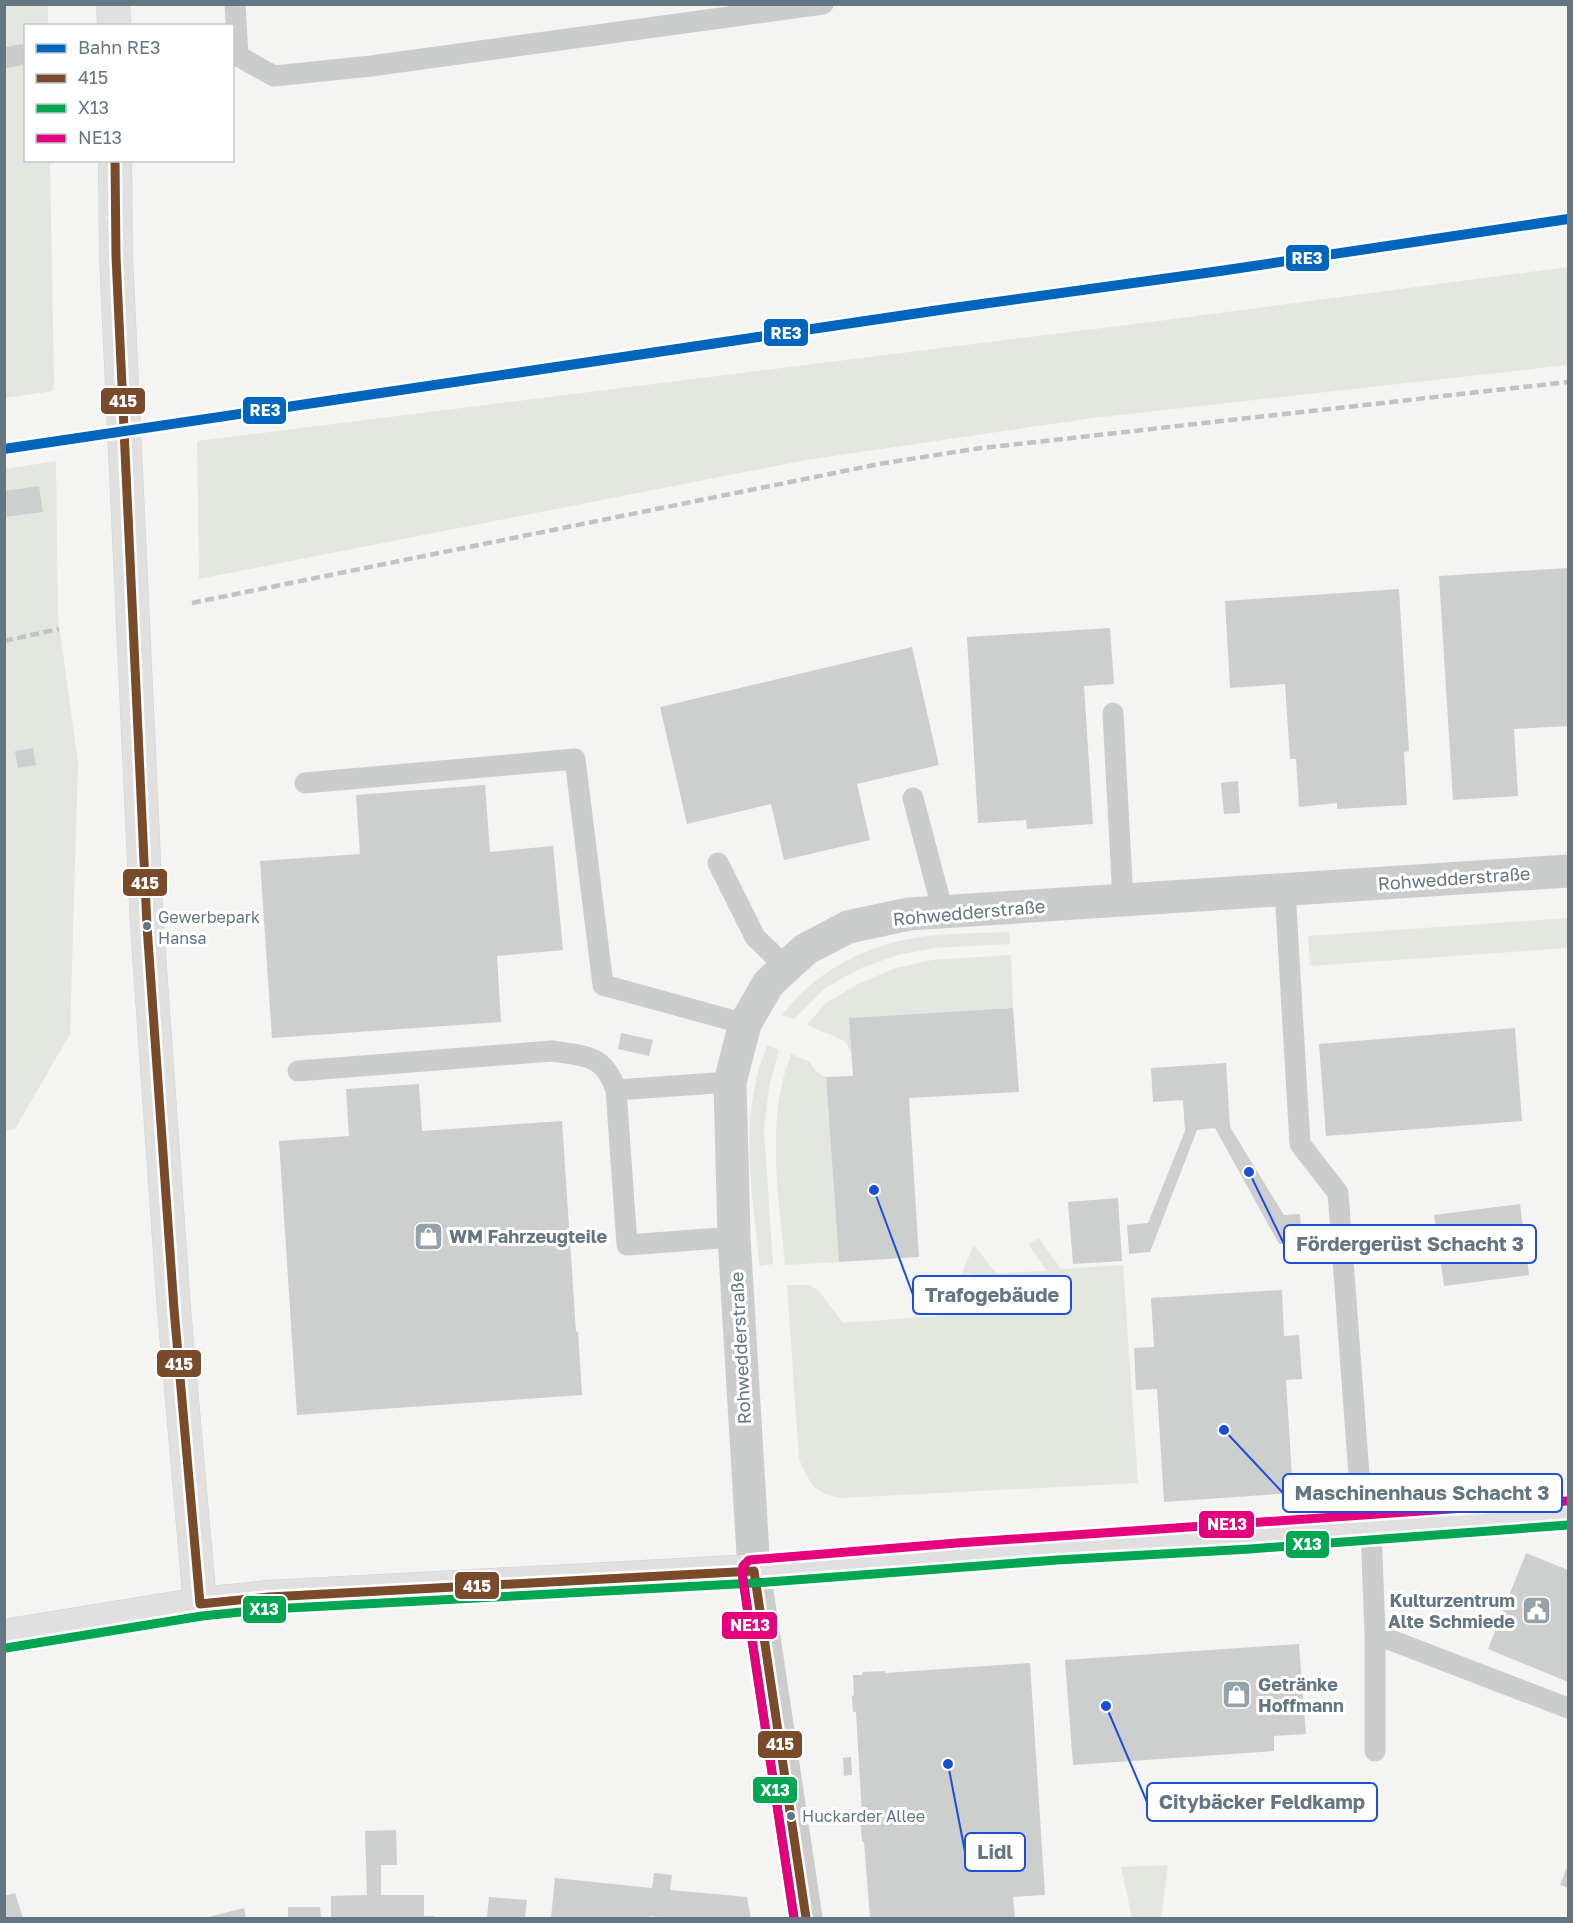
<svg xmlns="http://www.w3.org/2000/svg" width="1573" height="1923" viewBox="0 0 1573 1923" font-family="'Golos Text',sans-serif">
<style>
.green{fill:#e4e7e0}
.building{fill:#cdcfce}
.lines{fill:none;stroke-linecap:round;stroke-linejoin:round}
.secondary-casing{stroke:#d0d2d2;stroke-width:34}
.primary-casing{stroke:#d0d0d0;stroke-width:34}
.lane{stroke:#cbcdcd;stroke-width:21}
.street{stroke:#cbcdcd;stroke-width:33}
.secondary{stroke:#e0e0e0;stroke-width:33}
.primary{stroke:#e0e0e0;stroke-width:33}
.rail{stroke:#c1c2c2;stroke-width:4.5;stroke-dasharray:9 4.5;stroke-linecap:butt}
.bus-1-casing{stroke:#fff;stroke-width:14}
.bus-2-casing{stroke:#fff;stroke-width:14}
.bus-3-casing{stroke:#fff;stroke-width:14}
.bus-1{stroke:#7a4b2a;stroke-width:9}
.bus-2{stroke:#00a651;stroke-width:9}
.bus-3{stroke:#e5007d;stroke-width:9}
.rail-1-casing{stroke:#fff;stroke-width:15}
.rail-1{stroke:#0065bd;stroke-width:10}
.bus-dot{fill:#647682;stroke:#fff;stroke-width:2}
.labels{text-anchor:middle;dominant-baseline:central;stroke-width:6;stroke-linejoin:round;paint-order:stroke}
.bus-label{font-size:16px;fill:#647682;stroke:#fff;text-anchor:start}
.street-label{font-size:18px;fill:#647682;stroke:#fff}
.poi-label{font-size:18px;font-weight:bold;fill:#647682;stroke:#fff;text-anchor:start}
.leader{fill:none;stroke:#1d4ed8;stroke-width:2}
.callout-dot{fill:#1d4ed8;stroke:#fff;stroke-width:2}
.callout{fill:#fff;stroke:#1d4ed8;stroke-width:2}
.callout-label{font-size:20px;text-anchor:middle;font-weight:bold;fill:#647682}
.line-badge{stroke:#fff;stroke-width:2}
.badge-label{font-size:16px;text-anchor:middle;font-weight:bold;fill:#fff}
</style>
<rect width="100%" height="100%" fill="#f4f4f2"/>
<path class="green" d="M4 5H48V25L26 26V160L50 161 54 382 53 391 5 398Z
M1568 267V365L1093 418 806 460 199 579 197 441 1151 322Z
M56 461 58 617 78 763 70 1034 15 1129 5 1131V469Z
M1568 918V948L1310 966 1308 936Z
M1009 932 1010 944 934 948 898 955 861 968 825 988 794 1019 782 1015C818 967 876 940 936 935 960 933 985 933 1009 932Z
M1011 955 1013 1008 850 1018 851 1054 845 1041 807 1025 826 1003 858 984 896 968 932 960Z
M767 1045 779 1050 769 1087 764 1130 773 1264 760 1266C753 1204 742 1138 757 1076 759 1066 764 1056 767 1045Z
M791 1054 810 1062 816 1072 826 1077 839 1262 785 1265C779 1196 765 1121 791 1054Z
M1039 1238 1061 1269 1123 1265 1138 1483 842 1498C813 1493 811 1485 799 1459L787 1285H809L819 1291 843 1323 976 1313 972 1274 961 1275 974 1245 996 1273 1047 1271 1028 1244Z
M1168 1865 1161 1918H1132L1121 1867Z"/>
<path class="building" d="M39 486 43 512 4 517V491Z
M1568 568V726L1514 729 1518 796 1453 800 1439 576Z
M1399 589 1409 751 1404 752 1407 805 1337 809V803L1299 807 1296 759H1290L1285 684 1230 688 1225 601Z
M1110 628 1114 684 1084 686 1093 824 1027 829 1026 820 978 823 967 637Z
M912 647 939 765 857 784 870 840 784 860 771 804 687 824 660 707Z
M33 748 36 765 18 768 15 751Z
M1238 781 1240 813 1224 814 1221 783Z
M485 785 490 852 553 846 563 950 497 956 501 1022 272 1038 260 861 360 854 356 795Z
M1013 1008 1019 1092 909 1098 919 1257 839 1262 826 1077 853 1076 849 1018Z
M1515 1028 1522 1121 1326 1136 1319 1044Z
M621 1033 653 1040 649 1056 618 1049Z
M1226 1063 1230 1127 1284 1215 1300 1214 1302 1242 1279 1244 1215 1128 1197 1130 1150 1252 1129 1254 1127 1225 1148 1223 1185 1131 1183 1100 1153 1102 1151 1068Z
M419 1084 422 1131 562 1121 576 1332 578 1331 582 1395 297 1415 279 1141 349 1136 346 1089Z
M1118 1198 1122 1261 1073 1264 1068 1202Z
M1520 1204 1529 1275 1444 1286 1434 1215Z
M1282 1290 1284 1336 1299 1335 1302 1379 1286 1380 1293 1493 1164 1502 1157 1389 1136 1390 1134 1348 1154 1347 1151 1298Z
M1526 1553 1568 1570V1682L1488 1649Z
M1299 1644 1306 1734 1274 1736V1751L1073 1765 1065 1660Z
M1030 1663 1045 1895 1013 1897 1015 1918H870L864 1842H862L860 1816H862L856 1712H853L852 1696 854 1695 853 1675H862L863 1672 885 1671V1673Z
M851 1757 852 1775 844 1776 843 1758Z
M396 1830 397 1865H381V1895H424V1916H434V1918H331V1896L367 1895 365 1831Z
M1568 1865V1888L1560 1885Z
M654 1873 672 1875 670 1890 747 1897 751 1918H667L650 1916 649 1918H551L555 1878 652 1888Z
M15 1893 23 1918H4V1896Z
M489 1897 527 1900 525 1918H487Z
M288 1907H320L321 1918H288Z
M244 1908 246 1918H204Z"/>
<g class="lines">
<defs>
<path id="secondary" d="M113 4 114 26
M115 160 116 256 147 926 174 1309 200 1604"/>
<path id="primary" d="M4 1636 200 1604 269 1597 754 1571 1056 1548 1249 1537 1568 1513"/>
</defs>
<use href="#secondary" class="secondary-casing"/>
<use href="#primary" class="primary-casing"/>
<path class="lane" d="M235 4 238 56 274 76 371 66 823 4
M4 58 26 54
M1113 713 1123 901
M305 783 575 759 603 985 745 1024
M913 798 943 912
M718 863 755 937 786 967
M1285 890 1300 1144 1338 1193 1363 1528
M298 1071 552 1051C585 1056 604 1054 616 1090
M730 1082 616 1090 627 1245 734 1237
M1371 1527 1375 1634V1751
M1375 1634 1568 1708"/>
<path class="street" d="M806 1918 754 1571 734 1237 730 1082 745 1024 768 984 786 967 806 949 848 927 909 914 1568 871"/>
<use href="#secondary" class="secondary"/>
<use href="#primary" class="primary"/>
<path class="rail" d="M192 603 879 464 974 449 1568 382
M4 641 59 629"/>
<defs>
<path id="bus-1" d="M115 160 116 256 147 926 174 1309 200 1604
M754 1571 806 1918
M200 1604 269 1597 754 1571"/>
<path id="bus-2" d="M742 1573 794 1918
M6 1648 202 1616 270 1609 755 1583 1057 1560 1250 1549 1568 1525"/>
<path id="bus-3" d="M794 1918 742 1573 743 1566 749 1560 957 1543 1567 1501"/>
</defs>
<use href="#bus-1" class="bus-1-casing"/>
<use href="#bus-2" class="bus-2-casing"/>
<use href="#bus-3" class="bus-3-casing"/>
<use href="#bus-1" class="bus-1"/>
<use href="#bus-2" class="bus-2"/>
<use href="#bus-3" class="bus-3"/>
<defs>
<path id="rail-1" d="M4 449 953 308 1220 271 1568 219"/>
</defs>
<use href="#rail-1" class="rail-1-casing"/>
<use href="#rail-1" class="rail-1"/>
</g>
<defs>
<symbol id="shop-square" viewBox="-11 -11 22 22"><rect x="-9" y="-9" width="18" height="18" rx="4" fill="#96a2a9" stroke="#fff"/><path d="M-5-2.5h2.3a2.7 3.5 0 0 1 5.4 0H5L5.5 6h-11ZM-1.5-2.5h3a1.5 2.3 0 0 0-3 0Z" fill="#fff"/></symbol>
<symbol id="civic-square" viewBox="-11 -11 22 22"><rect x="-9" y="-9" width="18" height="18" rx="4" fill="#96a2a9" stroke="#fff"/><path d="M-.6-6.5H3V-4.5H.6V-3L4-1V1h2V6H-6V1h2V-1L-.6-3ZM-1.2 2.5V6h2.4V2.5Z" fill="#fff"/></symbol>
</defs>
<g fill-rule="evenodd">
<use href="#shop-square" x="412" y="1220" width="33" height="33"/>
<use href="#civic-square" x="1520" y="1594" width="33" height="33"/>
<use href="#shop-square" x="1220" y="1678" width="33" height="33"/>
</g>
<g class="bus-dot">
<circle cx="147" cy="926" r="5"/>
<circle cx="791" cy="1816" r="5"/>
</g>
<g class="labels">
<g class="bus-label">
<text x="158" y="917">Gewerbepark<tspan x="158" dy="21">Hansa</tspan></text>
<text x="802" y="1816">Huckarder Allee</text>
</g>
<g class="street-label">
<text transform="translate(1454 878) rotate(-4)">Rohwedderstraße</text>
<text transform="translate(969 912) rotate(-5)">Rohwedderstraße</text>
<text transform="translate(740 1348) rotate(-93)">Rohwedderstraße</text>
</g>
<g class="poi-label">
<text x="449" y="1236">WM Fahrzeugteile</text>
<text x="1515" y="1600" text-anchor="end">Kulturzentrum<tspan x="1515" dy="21">Alte Schmiede</tspan></text>
<text x="1258" y="1684">Getränke<tspan x="1258" dy="21">Hoffmann</tspan></text>
</g>
</g>
<path class="leader" d="M1249 1172L1284 1244M874 1190L913 1295M1224 1430L1283 1493M1106 1706L1147 1802M948 1764L965 1852"/>
<g class="callout-dot">
<circle cx="1249" cy="1172" r="6"/>
<circle cx="874" cy="1190" r="6"/>
<circle cx="1224" cy="1430" r="6"/>
<circle cx="1106" cy="1706" r="6"/>
<circle cx="948" cy="1764" r="6"/>
</g>
<g class="callout">
<rect x="1284" y="1225" width="252" height="38" rx="6"/>
<rect x="913" y="1276" width="158" height="38" rx="6"/>
<rect x="1283" y="1474" width="279" height="38" rx="6"/>
<rect x="1147" y="1783" width="230" height="38" rx="6"/>
<rect x="965" y="1833" width="60" height="38" rx="6"/>
</g>
<g class="callout-label">
<text x="1410" y="1251">Fördergerüst Schacht 3</text>
<text x="992" y="1302">Trafogebäude</text>
<text x="1422" y="1500">Maschinenhaus Schacht 3</text>
<text x="1262" y="1809">Citybäcker Feldkamp</text>
<text x="995" y="1859">Lidl</text>
</g>
<g class="line-badge">
<rect x="1285" y="244" width="45" height="28" rx="6" fill="#0065bd"/>
<rect x="763" y="318" width="46" height="29" rx="6" fill="#0065bd"/>
<rect x="100" y="387" width="46" height="28" rx="6" fill="#7a4b2a"/>
<rect x="242" y="396" width="45" height="29" rx="6" fill="#0065bd"/>
<rect x="122" y="868" width="46" height="29" rx="6" fill="#7a4b2a"/>
<rect x="156" y="1349" width="46" height="29" rx="6" fill="#7a4b2a"/>
<rect x="1198" y="1510" width="57" height="29" rx="6" fill="#e5007d"/>
<rect x="1285" y="1530" width="45" height="29" rx="6" fill="#00a651"/>
<rect x="454" y="1571" width="46" height="29" rx="6" fill="#7a4b2a"/>
<rect x="242" y="1595" width="45" height="29" rx="6" fill="#00a651"/>
<rect x="721" y="1611" width="57" height="29" rx="6" fill="#e5007d"/>
<rect x="757" y="1730" width="46" height="29" rx="6" fill="#7a4b2a"/>
<rect x="752" y="1776" width="46" height="28" rx="6" fill="#00a651"/>
</g>
<g class="badge-label">
<text x="1307" y="264">RE3</text>
<text x="786" y="339">RE3</text>
<text x="123" y="407">415</text>
<text x="265" y="416">RE3</text>
<text x="145" y="889">415</text>
<text x="179" y="1370">415</text>
<text x="1227" y="1530">NE13</text>
<text x="1307" y="1550">X13</text>
<text x="477" y="1592">415</text>
<text x="264" y="1615">X13</text>
<text x="750" y="1631">NE13</text>
<text x="780" y="1750">415</text>
<text x="775" y="1796">X13</text>
</g>
<rect width="1573" height="1923" fill="none" stroke="#647682" stroke-width="12"/>
<rect x="24" y="24" width="210" height="138" fill="#ffffff" stroke="#c1c8cd" stroke-width="1.5"/>
<rect x="36" y="44" width="30" height="9" fill="#0065bd" stroke="#c1c8cd" stroke-width="1.5"/>
<text x="78" y="54" font-size="18" fill="#647682">Bahn RE3</text>
<rect x="36" y="74" width="30" height="9" fill="#7a4b2a" stroke="#c1c8cd" stroke-width="1.5"/>
<text x="78" y="84" font-size="18" fill="#647682">415</text>
<rect x="36" y="104" width="30" height="9" fill="#00a651" stroke="#c1c8cd" stroke-width="1.5"/>
<text x="78" y="114" font-size="18" fill="#647682">X13</text>
<rect x="36" y="134" width="30" height="9" fill="#e5007d" stroke="#c1c8cd" stroke-width="1.5"/>
<text x="78" y="144" font-size="18" fill="#647682">NE13</text>
</svg>
